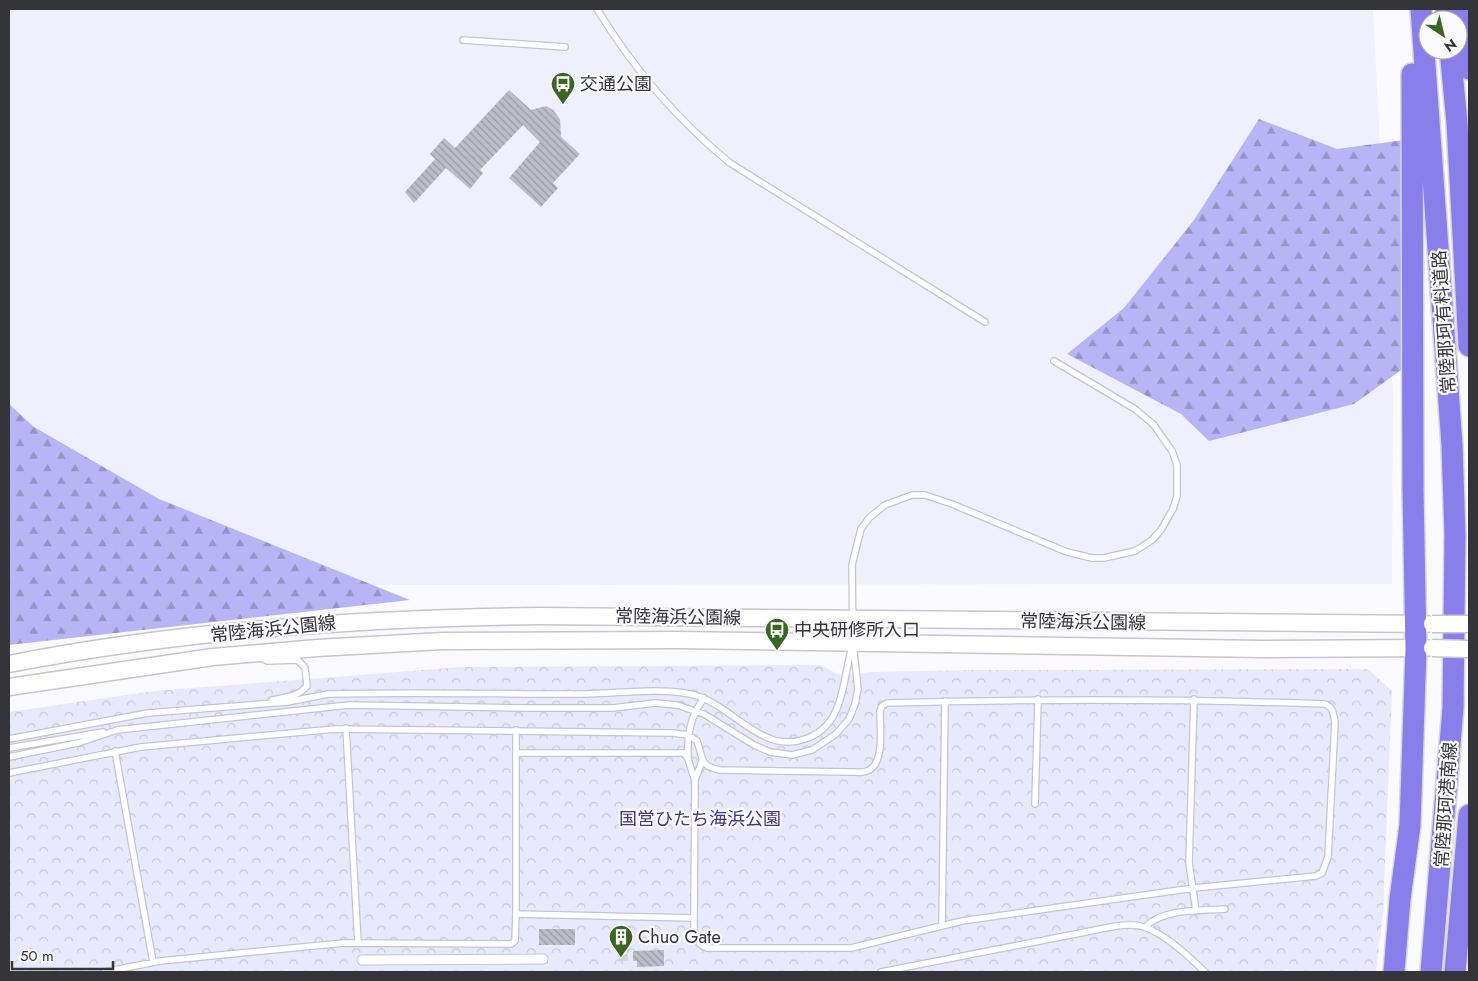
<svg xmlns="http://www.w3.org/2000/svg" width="1478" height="981" viewBox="0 0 1478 981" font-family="Jost,'Noto Sans JP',sans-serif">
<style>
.built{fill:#efeffd}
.forest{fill:url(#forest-firs)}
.park{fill:url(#park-crowns)}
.building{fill:url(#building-back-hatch)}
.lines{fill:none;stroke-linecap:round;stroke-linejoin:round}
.pedestrian-tunnel{stroke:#d3d3d7;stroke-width:9;stroke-dasharray:9 4.5;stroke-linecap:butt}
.service-casing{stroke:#c5c5d0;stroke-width:8}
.pedestrian-casing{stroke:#c5c5d0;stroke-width:11}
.secondary-casing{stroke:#c5c5d0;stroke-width:19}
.motorway-casing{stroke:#d7d7d7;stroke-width:24}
.service{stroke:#fff;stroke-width:5.5}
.pedestrian{stroke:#fff;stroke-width:9}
.secondary{stroke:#fff;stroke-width:16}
.motorway{stroke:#8a7eeb;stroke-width:21}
.secondary-bridge-casing{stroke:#c5c5d0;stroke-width:19;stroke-linecap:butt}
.secondary-bridge{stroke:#fff;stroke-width:16}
.labels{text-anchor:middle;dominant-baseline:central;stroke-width:4.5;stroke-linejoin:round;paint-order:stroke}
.poi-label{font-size:18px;fill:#353539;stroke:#fafafe;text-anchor:start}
.street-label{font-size:18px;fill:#353539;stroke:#fafafe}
.park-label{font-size:18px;fill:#423781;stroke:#fafafe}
</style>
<defs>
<pattern id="forest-firs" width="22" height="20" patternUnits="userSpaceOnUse" patternTransform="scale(1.25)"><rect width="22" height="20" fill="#b7b5f5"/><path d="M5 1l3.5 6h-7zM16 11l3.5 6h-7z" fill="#9694c7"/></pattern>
<pattern id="park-crowns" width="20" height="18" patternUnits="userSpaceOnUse" patternTransform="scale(1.25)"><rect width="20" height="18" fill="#e9e9fe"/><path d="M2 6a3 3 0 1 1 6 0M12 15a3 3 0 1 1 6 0" fill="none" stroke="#c8c8da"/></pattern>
<pattern id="building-back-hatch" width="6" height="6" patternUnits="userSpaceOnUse" patternTransform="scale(1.25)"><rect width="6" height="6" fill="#bdbdc8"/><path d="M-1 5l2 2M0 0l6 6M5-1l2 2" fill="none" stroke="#9a9aa3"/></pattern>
</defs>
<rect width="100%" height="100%" fill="#fafafe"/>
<path class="built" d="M9 9H1373L1393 394 1392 584 171 585 9 619Z"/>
<path class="forest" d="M1259 119 1337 149 1404 140V368L1354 404 1209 441 1181 414 1067 354 1124 308 1194 220Z
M9 404 34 427 159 499 410 600 9 645Z"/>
<path class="park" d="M822 665 837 674 844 675 871 672 973 670 1368 669 1392 691 1383 913 1376 972H9V712L154 691 461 667Z"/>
<path class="building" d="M509 90 531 110 546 106 553 110 560 119 561 137 580 154 553 183 558 188 541 207 509 178 540 142 523 125 480 170 483 173 470 189 446 168 414 203 405 192 435 159 430 154 444 138 455 148Z
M539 929H575V945H539Z
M664 950V966L637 967V961H633V951Z"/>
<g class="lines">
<path class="pedestrian-tunnel" d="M623 954 624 961"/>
<defs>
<path id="service" d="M597 9C633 68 676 119 730 163L985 322
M463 40 565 47
M262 658 267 661 298 660 305 668 307 686C298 697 285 697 272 700
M1194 699 1189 863 1196 911
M346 728 358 943
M516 730V914
M9 739 148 713 287 702 328 694C412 692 497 694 581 694 614 694 658 687 690 694 731 702 760 755 805 739 845 726 842 681 852 647
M9 748 103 732
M115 751 153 962
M516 753H684L688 759 695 781 694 918
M9 757 78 743 117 730 349 705 527 708H613L655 703 677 705 704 714 754 745 770 752 792 755 812 750 836 734 849 719 855 704 858 689 853 643 852 565 861 529 869 518 885 505 912 495H925L952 504 1067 552 1092 558H1104L1135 551 1152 540 1161 530 1173 509 1177 496V465L1172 451 1153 424 1135 409 1054 361
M688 759C687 735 690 717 704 698
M9 773 141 747 335 729 673 733 688 735 697 741C704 759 698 765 720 770L851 772C856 772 862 773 867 771 885 765 880 728 880 711L882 706 887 703C1033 699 1179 699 1325 704 1333 707 1333 713 1335 722L1328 857 1322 873 1316 876 1194 888 962 921 851 948H707C693 943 694 932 694 918L516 914 515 941 511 944 344 943 160 961 104 972
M695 780 702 761
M1035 804 1038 699
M942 925 945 701
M1145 927C1164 908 1200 911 1225 909
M881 972 1116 926C1125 925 1136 924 1144 927 1167 935 1188 956 1205 972"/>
<path id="pedestrian" d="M362 960 543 959"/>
<path id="secondary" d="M9 664C183 630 361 618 538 616L1426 624
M9 687 213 657 317 648 442 641 680 640 1264 649 1426 648"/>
<path id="motorway" d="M1421 9 1452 445 1455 535 1453 708 1431 972
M1446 9 1447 20
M1461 9 1469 69
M1450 50 1457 123 1469 346
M1394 972 1400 899 1410 825 1416 649 1413 490 1412 74
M1455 972 1469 815"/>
</defs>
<use href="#service" class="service-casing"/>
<use href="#pedestrian" class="pedestrian-casing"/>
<use href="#secondary" class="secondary-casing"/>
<use href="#motorway" class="motorway-casing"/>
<use href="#service" class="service"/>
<use href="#pedestrian" class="pedestrian"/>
<use href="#secondary" class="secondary"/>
<use href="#motorway" class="motorway"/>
<defs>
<path id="secondary-bridge" d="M1432 624H1469
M1432 648 1469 649"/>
</defs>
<use href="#secondary-bridge" class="secondary-bridge-casing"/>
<use href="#secondary-bridge" class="secondary-bridge"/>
</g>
<defs>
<symbol id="bus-pin" viewBox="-11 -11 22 30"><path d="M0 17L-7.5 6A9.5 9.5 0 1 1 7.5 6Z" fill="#3a6522" stroke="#fafafe"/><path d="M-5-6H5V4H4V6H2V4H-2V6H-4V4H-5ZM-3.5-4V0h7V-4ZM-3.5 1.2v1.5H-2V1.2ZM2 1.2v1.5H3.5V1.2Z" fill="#fff"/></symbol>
<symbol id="building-pin" viewBox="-11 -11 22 30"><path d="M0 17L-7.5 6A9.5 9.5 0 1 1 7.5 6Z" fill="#3a6522" stroke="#fafafe"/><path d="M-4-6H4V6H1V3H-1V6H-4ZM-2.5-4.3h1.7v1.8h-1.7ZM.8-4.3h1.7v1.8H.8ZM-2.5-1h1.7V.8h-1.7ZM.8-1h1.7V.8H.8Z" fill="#fff"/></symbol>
</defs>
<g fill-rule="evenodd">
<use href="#bus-pin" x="549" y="70" width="28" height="38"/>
<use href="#bus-pin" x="763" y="616" width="28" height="38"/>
<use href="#building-pin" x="607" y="923" width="28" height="38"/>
</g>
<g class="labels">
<g class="poi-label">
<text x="580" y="84">交通公園</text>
<text x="794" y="630">中央研修所入口</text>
<text x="638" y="937">Chuo Gate</text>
</g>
<g class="street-label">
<text transform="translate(1444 322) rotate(-94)">常陸那珂有料道路</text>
<text transform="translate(678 617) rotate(1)">常陸海浜公園線</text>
<text transform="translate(1083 622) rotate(1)">常陸海浜公園線</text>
<text transform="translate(273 629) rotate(-6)">常陸海浜公園線</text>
<text transform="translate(1446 805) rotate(-86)">常陸那珂港南線</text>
</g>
<g class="park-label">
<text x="700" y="819">国営ひたち海浜公園</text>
</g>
</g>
<rect width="1478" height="981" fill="none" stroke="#353539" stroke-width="20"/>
<g transform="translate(1443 35) rotate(145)"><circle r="24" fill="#fafafe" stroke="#ababaf"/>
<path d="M0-4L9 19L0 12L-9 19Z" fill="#3a6522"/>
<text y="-8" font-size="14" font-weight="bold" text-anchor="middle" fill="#353539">N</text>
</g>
<path d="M12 961v8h101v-8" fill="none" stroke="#353539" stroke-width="2.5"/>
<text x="20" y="961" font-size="15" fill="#353539" stroke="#fafafe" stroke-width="4" paint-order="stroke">50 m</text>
</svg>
